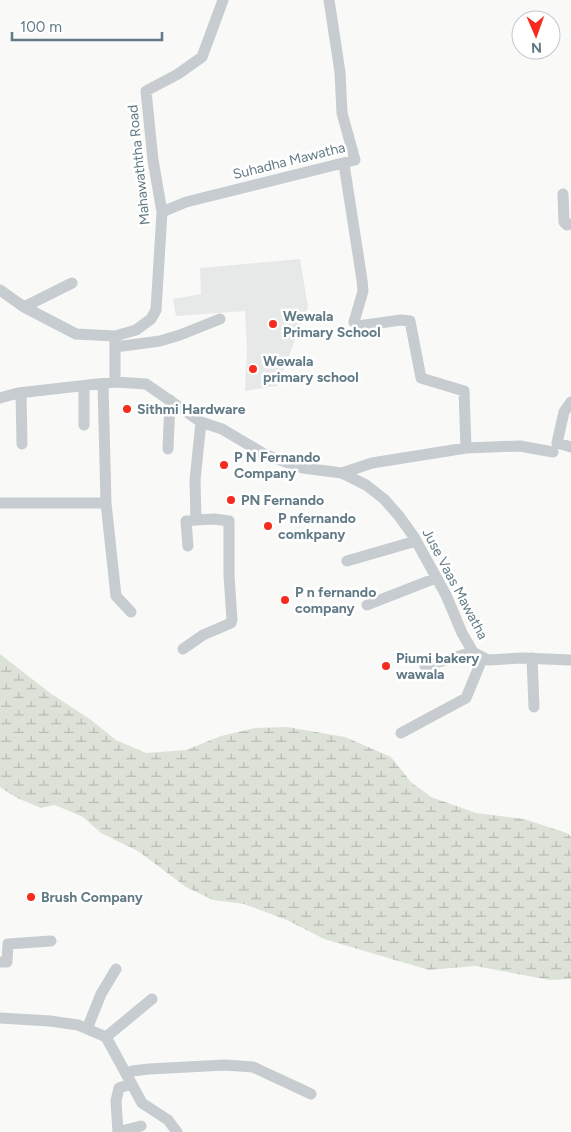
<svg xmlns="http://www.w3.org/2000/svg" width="571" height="1132" viewBox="0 0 571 1132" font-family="Figtree,sans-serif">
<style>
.built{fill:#e7e9e8}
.wetland{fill:url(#wetland-marsh)}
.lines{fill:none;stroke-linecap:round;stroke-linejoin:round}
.minor{stroke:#c6cccf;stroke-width:11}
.poi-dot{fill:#f42b1d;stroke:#fff;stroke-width:2}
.labels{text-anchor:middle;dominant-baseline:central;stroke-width:5;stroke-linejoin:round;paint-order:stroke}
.street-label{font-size:14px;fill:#617a85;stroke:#fff}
.poi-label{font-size:14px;font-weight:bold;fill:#617a85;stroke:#fff;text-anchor:start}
</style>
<defs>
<pattern id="wetland-marsh" width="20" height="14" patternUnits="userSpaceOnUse" patternTransform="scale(1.25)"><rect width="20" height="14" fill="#dce2d7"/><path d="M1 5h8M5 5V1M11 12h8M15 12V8" fill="none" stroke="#b6bcb4"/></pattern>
</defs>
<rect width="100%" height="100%" fill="#f9f9f7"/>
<path class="built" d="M300 259 308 307 277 386 245 391 247 350 245 311 176 316 173 299 201 294 200 268Z"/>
<path class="wetland" d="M0 654 50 693 91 720 116 740 146 753 186 750 221 736 255 728 287 727 345 737 391 757 411 782 431 797 476 813 524 819 567 833 571 837V979L550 980 475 966 429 970 324 939 287 920 244 904 213 900 186 887 138 851 101 833 83 817 55 805 41 808 17 798 0 787Z"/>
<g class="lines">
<path class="minor" d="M344 164 362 280 363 291 354 322 358 326 401 320 410 321 421 378 464 391 466 448
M563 194 564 222 567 225 571 224
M162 212 186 202 355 160 342 113 340 72 329 0
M0 290 24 307 76 334 115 336 136 330 151 319 156 310 162 212 153 160 146 91 178 74 202 57 223 0
M24 307 72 283
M115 339V382
M115 347 160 341 180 335 220 319
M84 386V425
M21 393 22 444
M0 398 18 393 115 382 146 384 201 422 222 429 266 455 303 468 342 473 366 485 384 499 399 516 414 537 446 595 462 633 473 652 488 660 522 658 571 660
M571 402 564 412 557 443 571 447
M168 449 170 400
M342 473 372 463 466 448 520 446 553 452
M0 503H106L103 384
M106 503 116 596 131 612
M188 546 186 521 196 520 195 480 201 422
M347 561 416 541
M367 605 436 578
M183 649 203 635 231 623 232 620 229 575V521L214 519 196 520
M532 658 534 707
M425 666 473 652
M401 733 466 698 483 657
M0 962H7L8 944 51 941
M0 1018 50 1021 78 1025 106 1037 142 1103 168 1120 177 1132
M87 1029 101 994 116 969
M106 1037 152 999
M127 1076 132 1071 149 1069 225 1065 253 1067 311 1094
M118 1132 116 1101 119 1088 131 1084
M118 1132 141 1126"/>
</g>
<g class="poi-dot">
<circle cx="273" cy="324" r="5"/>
<circle cx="253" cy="369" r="5"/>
<circle cx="127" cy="409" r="5"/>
<circle cx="224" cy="465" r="5"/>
<circle cx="231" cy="500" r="5"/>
<circle cx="268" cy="526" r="5"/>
<circle cx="285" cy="600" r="5"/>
<circle cx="386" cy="666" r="5"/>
<circle cx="31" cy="897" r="5"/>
</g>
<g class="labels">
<g class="street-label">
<text transform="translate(289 161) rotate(-14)">Suhadha Mawatha</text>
<text transform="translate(139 165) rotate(-96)">Mahawaththa Road</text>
<text transform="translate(455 584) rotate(62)">Juse Vaas Mawatha</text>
</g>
<g class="poi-label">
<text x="283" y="316">Wewala<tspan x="283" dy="16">Primary School</tspan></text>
<text x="263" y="361">Wewala<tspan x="263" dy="16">primary school</tspan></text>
<text x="137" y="409">Sithmi Hardware</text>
<text x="234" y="457">P N Fernando<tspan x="234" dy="16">Company</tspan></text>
<text x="241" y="500">PN Fernando</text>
<text x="278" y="518">P nfernando<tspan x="278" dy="16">comkpany</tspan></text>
<text x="295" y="592">P n fernando<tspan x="295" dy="16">company</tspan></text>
<text x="396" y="658">Piumi bakery<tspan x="396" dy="16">wawala</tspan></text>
<text x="41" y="897">Brush Company</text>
</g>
</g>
<g transform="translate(536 35) rotate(178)"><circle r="24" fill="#ffffff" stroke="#c0cace"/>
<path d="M0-4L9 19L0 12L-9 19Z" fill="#f42b1d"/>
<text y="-8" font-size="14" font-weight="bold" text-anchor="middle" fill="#617a85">N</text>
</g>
<path d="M12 32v8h150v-8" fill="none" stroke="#617a85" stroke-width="2.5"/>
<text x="20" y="32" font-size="15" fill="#617a85" stroke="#ffffff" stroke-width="4" paint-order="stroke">100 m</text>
</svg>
